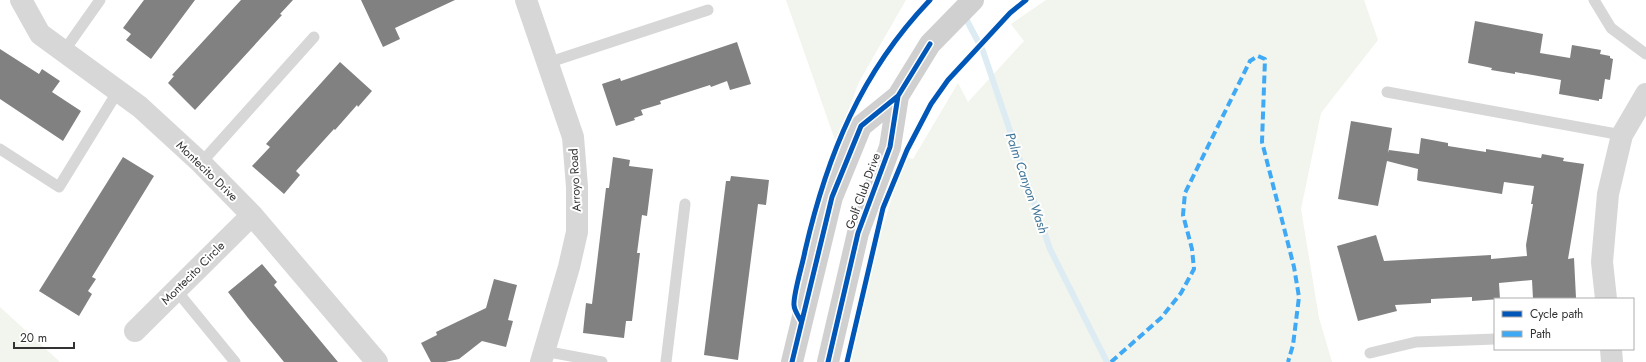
<svg xmlns="http://www.w3.org/2000/svg" width="1646" height="362" viewBox="0 0 1646 362" font-family="Jost,sans-serif">
<style>
.green{fill:#f1f5ed}
.lines{fill:none;stroke-linecap:round;stroke-linejoin:round}
.stream{stroke:#ddebf3;stroke-width:6}
.building{fill:#818181}
.lane{stroke:#d7d7d7;stroke-width:11}
.street{stroke:#d7d7d7;stroke-width:22}
.secondary{stroke:#d0d0d0;stroke-width:22}
.quiet{stroke:#3fa9f5;stroke-width:4;stroke-dasharray:8 4;stroke-linecap:butt}
.cycleway-casing{stroke:#fff;stroke-width:8}
.cycleway{stroke:#0057b8;stroke-width:5}
.labels{text-anchor:middle;dominant-baseline:central;stroke-width:4;stroke-linejoin:round;paint-order:stroke}
.street-label{font-size:12px;fill:#333;stroke:#fff}
.water-label{font-size:13px;font-style:italic;fill:#3f7597;stroke:#fff}
</style>
<rect width="100%" height="100%" fill="#fff"/>
<path class="green" d="M786 0H906L859 82 836 143Z
M1046 0H1364L1378 40 1321 113 1301 209 1319 318 1332 362H851L876 248 905 157 913 159 958 83 968 102 1024 41 1011 24Z
M0 307 60 362H0Z"/>
<g class="lines">
<path class="stream" d="M964 15 983 51 1050 249 1107 362"/>
</g>
<path class="building" d="M144 0H195L151 59 126 40 131 34 123 28Z
M241 0H293L280 14 282 15 195 110 168 83 174 76 172 75Z
M361 0H455L395 28 400 39 383 47Z
M1475 21 1543 34 1540 53 1570 58 1572 45 1601 50 1600 54 1610 56V58L1613 59 1610 80 1605 79 1602 99H1599V101L1559 94 1561 80 1515 72V74L1491 70 1492 68 1468 63Z
M737 42 751 84 730 90 727 81 711 87 710 85 660 101 661 104 641 110 643 115 634 118 635 120 616 126 602 84 620 78 621 81Z
M0 49 39 74 42 69 60 81 52 92 81 111 63 141 0 99Z
M340 62 372 91 358 107 357 105 335 130 334 129 296 171 300 175 284 194 252 166 270 147 266 144Z
M1351 121 1392 128 1388 153 1389 150 1419 154 1421 138 1448 143V146L1486 152V149L1541 158 1542 154 1564 158 1563 161 1584 164 1568 259 1574 258 1576 298 1533 299 1532 280 1499 283 1500 299 1472 301V297L1431 299V303L1395 305 1397 311 1358 321 1337 246 1376 235 1384 261 1491 255V259L1527 256 1526 245 1533 204H1531L1534 186 1504 182 1502 194 1419 181 1417 180 1418 169 1387 161 1378 206 1338 199Z
M123 157 154 176 92 277 96 279 88 291 92 294 79 316 39 291Z
M613 157 630 160 629 166 653 169 647 216 642 215 637 253H640L632 321H626L624 338 583 333 586 303 592 304 606 188H609Z
M731 176 769 180 766 205 758 204 738 360 704 355 726 181H730Z
M262 264 277 282 274 285 338 362H284L248 318 228 292Z
M494 279 517 285 508 320 513 321 506 347 482 341 459 359 445 362H431L421 343 437 335 436 332 486 308Z"/>
<g class="lines">
<path class="lane" d="M1594 0 1611 28 1646 54
M64 51 100 0
M547 63 708 10
M1387 92 1622 135
M0 149 59 187 118 91
M201 163 314 37
M176 290 235 362
M544 351 602 362
M1370 353 1416 342 1495 339
M666 362 685 204"/>
<path class="street" d="M21 0 40 34 140 107 201 163 252 215 377 362
M526 0 573 137 577 187V232L569 267 541 362
M1606 299 1602 262 1608 194 1622 135 1646 94
M135 331 252 215
M1611 349 1612 362"/>
<path class="secondary" d="M792 362 832 197 861 126 898 96 930 44 973 0
M828 362 858 233 890 147 898 96"/>
<path class="quiet" d="M1111 362 1161 318 1181 293 1194 269 1192 249 1183 215 1185 193 1250 61 1258 56 1265 59 1262 142 1294 267 1299 297 1293 345 1288 362"/>
<defs>
<path id="cycleway" d="M801 321C799 317 794 310 794 305 793 295 803 263 805 251 827 155 861 72 930 0
M792 362 832 197 861 126 898 96 930 44
M828 362 858 233 890 147 898 96
M847 362 883 208 907 150 931 104 948 80 1010 13 1026 0"/>
</defs>
<use href="#cycleway" class="cycleway-casing"/>
<use href="#cycleway" class="cycleway"/>
</g>
<g class="labels">
<g class="street-label">
<text transform="translate(207 171) rotate(44)">Montecito Drive</text>
<text transform="translate(575 180) rotate(-93)">Arroyo Road</text>
<text transform="translate(863 191) rotate(-70)">Golf Club Drive</text>
<text transform="translate(193 273) rotate(-45)">Montecito Circle</text>
</g>
<g class="water-label">
<text transform="translate(1027 183) rotate(71)">Palm Canyon Wash</text>
</g>
</g>
<rect x="1494" y="298" width="140" height="52" fill="#ffffff" stroke="#adadad"/>
<rect x="1502" y="311" width="20" height="6" fill="#0057b8" stroke="#adadad"/>
<text x="1530" y="318" font-size="12" fill="#333333">Cycle path</text>
<rect x="1502" y="331" width="20" height="6" fill="#3fa9f5" stroke="#adadad"/>
<text x="1530" y="338" font-size="12" fill="#333333">Path</text>
<path d="M14 342v6h60v-6" fill="none" stroke="#333333" stroke-width="2"/>
<text x="20" y="342" font-size="12" fill="#333333" stroke="#ffffff" stroke-width="3" paint-order="stroke">20 m</text>
</svg>
